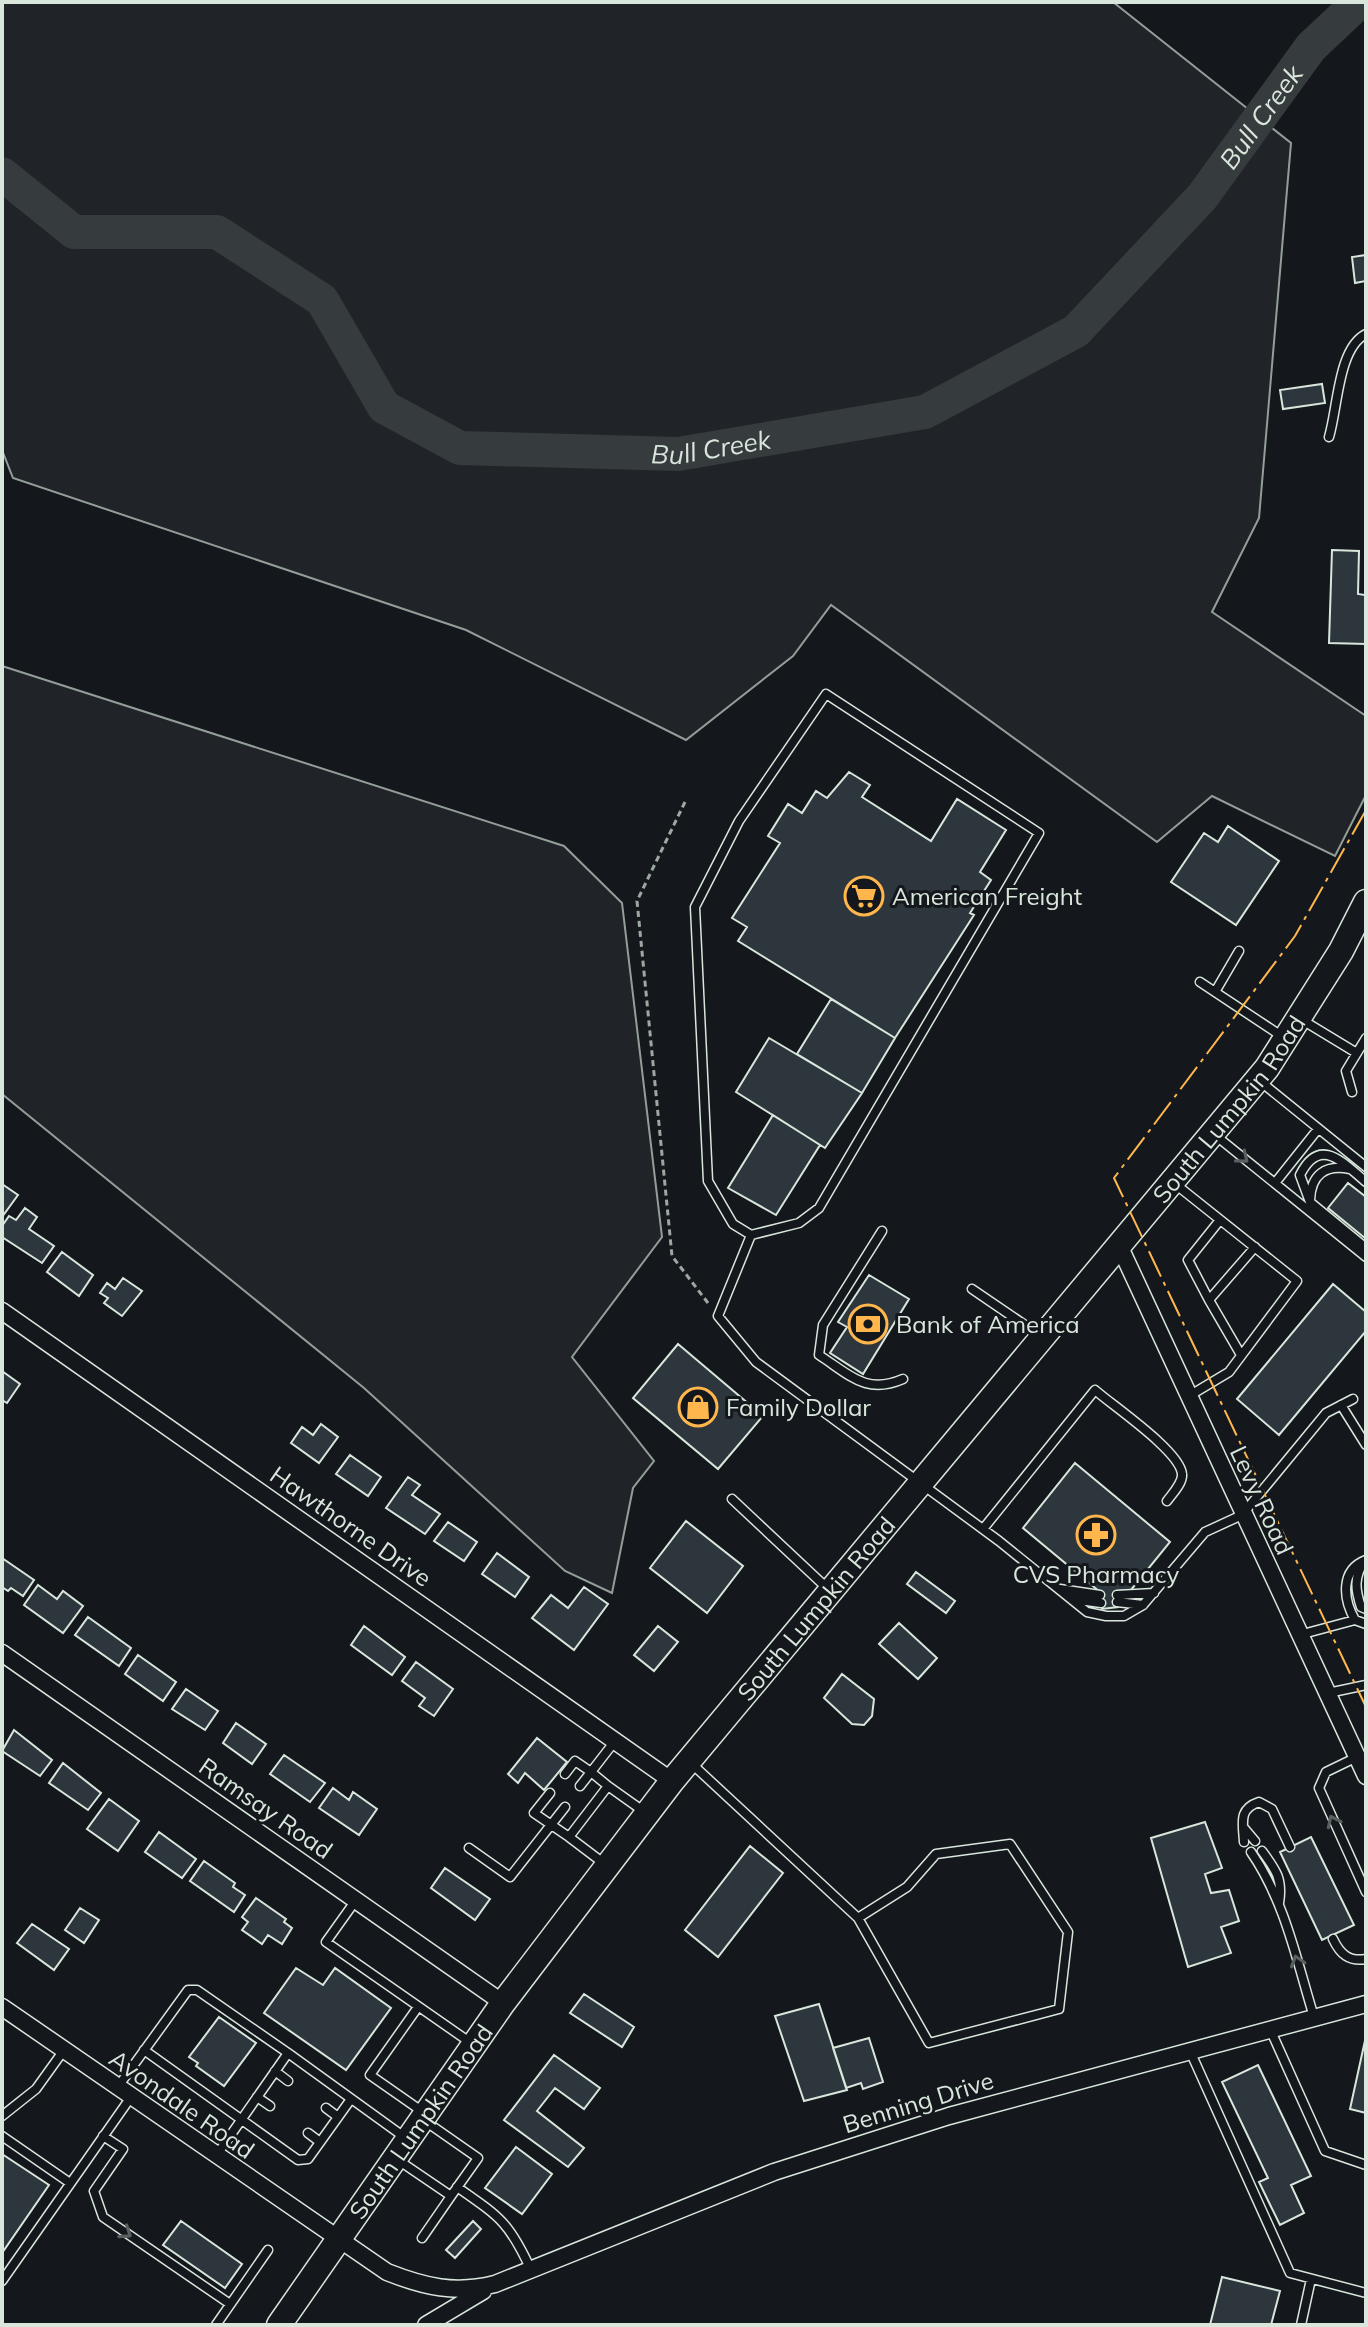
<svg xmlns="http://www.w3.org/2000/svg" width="1368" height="2327" viewBox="0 0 1368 2327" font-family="Mulish,sans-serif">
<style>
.green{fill:#202428;stroke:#939e99;stroke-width:2}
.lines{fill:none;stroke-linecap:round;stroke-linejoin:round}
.river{stroke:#363b3e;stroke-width:34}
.building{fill:#2c363c;stroke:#d8e6dc;stroke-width:2}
.service-casing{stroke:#d8e6dc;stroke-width:11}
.minor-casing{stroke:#d8e6dc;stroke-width:19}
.secondary-casing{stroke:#d8e6dc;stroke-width:27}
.path{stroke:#9da8a2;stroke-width:3;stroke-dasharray:6 4;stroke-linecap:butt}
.service{stroke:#14181c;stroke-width:8}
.minor{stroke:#14181c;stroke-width:16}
.secondary{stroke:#14181c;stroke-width:24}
.power{stroke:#ffb74d;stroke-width:2;stroke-dasharray:28 6 4 6;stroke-linecap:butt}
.oneway{stroke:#59605f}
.labels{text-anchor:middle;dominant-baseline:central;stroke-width:6;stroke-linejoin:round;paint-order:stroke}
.poi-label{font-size:24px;fill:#d8e6dc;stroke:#14181c;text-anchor:start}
.street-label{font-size:24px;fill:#d8e6dc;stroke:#14181c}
.water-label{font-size:26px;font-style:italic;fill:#d8e6dc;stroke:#14181c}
</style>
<rect width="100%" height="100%" fill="#14181c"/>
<path class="green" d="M2 2H1113L1291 143 1259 518 1212 612 1366 716V795L1335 856 1212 796 1157 842 831 605 793 656 686 740 466 630 13 478 2 450Z
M2 666 564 846 622 903 662 1237 572 1357 654 1461 633 1488 612 1593 565 1571 364 1388 2 1094Z"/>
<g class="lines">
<path class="river" id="s1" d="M2 174 74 232H217L322 300 384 407 460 448 678 454 925 412 1076 331 1202 197 1311 47 1359 2"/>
</g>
<path class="building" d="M1366 255V281L1355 283 1352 257Z
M1322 384 1325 403 1283 409 1280 390Z
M1332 550 1359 551 1358 594 1365 595 1366 644 1329 643Z
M849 772 870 785 862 797 931 841 957 799 1006 830 980 872 991 880 970 913 974 915 895 1038 738 941 747 927 732 918 780 843 768 836 788 804 802 813 816 791 827 798Z
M1228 826 1279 861 1236 925 1171 882 1204 833 1218 842Z
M831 999 895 1038 862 1093 797 1054Z
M769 1038 862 1093 825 1148 736 1092Z
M773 1115 820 1145 776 1215 728 1188Z
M1348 1183 1366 1197V1239L1328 1208Z
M2 1184 18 1195 2 1217Z
M25 1208 37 1217 29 1229 54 1246 42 1263 2 1237V1226L9 1216 16 1220Z
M62 1252 93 1275 79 1296 47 1272Z
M869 1275 909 1299 863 1374 830 1353 847 1327 838 1322Z
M123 1278 142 1291 122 1316 104 1303 108 1298 100 1293 107 1283 115 1289Z
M1333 1284 1366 1312V1331L1279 1435 1237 1399Z
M678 1344 763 1416 718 1469 633 1398Z
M2 1371 20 1384 7 1403 2 1400Z
M321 1424 338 1437 319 1463 291 1443 302 1427 313 1435Z
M350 1455 381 1477 368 1496 336 1474Z
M1075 1463 1170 1542 1131 1590 1117 1591 1118 1607 1102 1609 1100 1592 1023 1528Z
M408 1477 420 1485 412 1495 440 1514 425 1534 386 1508Z
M686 1521 743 1566 707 1613 650 1568Z
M448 1522 477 1542 464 1561 434 1541Z
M497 1553 529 1577 515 1597 482 1574Z
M2 1558 34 1580 23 1596 11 1588 8 1591 2 1587Z
M916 1572 955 1601 946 1613 907 1584Z
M38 1585 57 1599 63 1591 83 1606 63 1633 24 1605Z
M584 1587 608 1604 574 1650 532 1618 551 1595 568 1608Z
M88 1617 131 1648 119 1666 75 1635Z
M899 1623 937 1658 918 1679 879 1644Z
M364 1626 405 1657 392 1675 351 1645Z
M658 1626 678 1642 654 1671 634 1655Z
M138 1655 176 1682 163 1701 125 1674Z
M416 1662 453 1689 434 1716 419 1706 425 1698 402 1681Z
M842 1674 874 1699 872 1716 864 1725 852 1724 824 1698Z
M186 1689 218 1711 205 1730 172 1709Z
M236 1723 266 1744 252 1764 223 1743Z
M14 1730 52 1760 40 1776 2 1751Z
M537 1738 567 1762 544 1790 525 1773 518 1783 508 1774Z
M284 1755 325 1783 310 1802 270 1774Z
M63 1763 101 1793 88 1810 49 1783Z
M333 1788 349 1800 353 1792 377 1809 359 1835 319 1808Z
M109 1799 139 1821 118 1851 87 1829Z
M1205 1822 1222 1868 1205 1874 1211 1893 1229 1890 1239 1921 1221 1927 1231 1953 1188 1967 1151 1838Z
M159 1832 196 1859 182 1878 145 1852Z
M1311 1837 1354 1925 1322 1940 1280 1852Z
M750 1846 783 1873 718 1957 685 1930Z
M204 1861 235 1883 233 1887 245 1895 234 1912 190 1881Z
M445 1868 490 1899 475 1920 431 1888Z
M256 1898 286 1919 284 1922 292 1928 282 1944 268 1935 262 1944 242 1930 248 1922 242 1917Z
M80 1908 99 1920 84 1943 65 1930Z
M32 1924 69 1949 54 1970 17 1943Z
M296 1968 323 1985 335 1968 391 2008 346 2070 264 2013Z
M584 1994 634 2027 622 2047 570 2013Z
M819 2004 847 2090 804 2101 775 2016Z
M219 2017 256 2043 224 2086 196 2066 198 2063 189 2057Z
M1366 2036V2113L1350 2109Z
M869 2038 883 2082 863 2089 861 2083 846 2088 833 2048Z
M554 2055 600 2088 584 2109 555 2088 537 2111 584 2148 568 2167 504 2120Z
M1258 2065 1311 2176 1291 2185 1304 2213 1280 2225 1259 2182 1268 2178 1222 2082Z
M516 2147 552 2174 522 2214 485 2188Z
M2 2154 49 2185 2 2253Z
M181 2221 242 2264 225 2288 163 2245Z
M473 2221 481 2229 455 2258 446 2250Z
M1222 2277 1280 2291 1271 2325H1210Z"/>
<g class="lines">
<defs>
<path id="service" d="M1329 437C1338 407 1338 348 1366 334
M826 694 1039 833 819 1208 799 1223 751 1235 733 1224 708 1181 695 907 739 821Z
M1200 982 1283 1037
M1215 992 1239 951
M1299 1018 1355 1052
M1261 1082 1366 1167
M1352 1092 1346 1071 1366 1038
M1215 1135 1366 1257
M1366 1182C1343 1163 1320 1135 1300 1175L1310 1202 1366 1248
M1174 1183 1297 1281 1229 1372 1189 1396
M1275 1183 1318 1129
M1310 1200C1311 1175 1325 1164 1350 1169
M882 1231 823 1325 819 1355C850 1375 866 1395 903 1379
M751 1235 718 1316 756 1362 999 1541 1087 1612 1106 1616H1124L1143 1605 1205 1532 1242 1515 1326 1413 1353 1399
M972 1289 1041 1336
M1209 1300 1188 1260 1220 1220
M1241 1355 1209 1300 1255 1247
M1341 1405 1366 1445
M732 1499 829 1590
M983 1529 1095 1390C1113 1406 1180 1451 1182 1474 1183 1483 1172 1494 1167 1501
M1364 1561C1354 1578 1355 1589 1361 1607L1366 1609
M1060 1589 1100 1595
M1117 1595 1154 1593
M1072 1599 1101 1603
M1117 1602 1143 1605
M1355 1620C1343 1599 1340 1570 1366 1560
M1299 1635 1355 1620 1366 1624
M1328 1693 1366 1685
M1357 1757 1326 1772 1319 1788 1366 1892
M692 1764 858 1918 929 2043 1059 2009 1068 1932 1010 1844 936 1854 907 1887 858 1918
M565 1774 575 1761 591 1772 580 1786
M608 1786 591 1772 615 1741
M550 1793 534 1813 569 1837
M1244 1828 1255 1841
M1244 1842C1243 1823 1238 1809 1259 1802L1272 1809 1290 1847
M469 1848 510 1877 565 1807
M1262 1851C1276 1870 1283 1879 1279 1903
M1251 1852C1285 1901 1297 1962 1314 2017
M606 1865 569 1837 608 1786 646 1813
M356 1900 326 1942 471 2043
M1333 1939C1340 1954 1349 1962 1366 1959
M418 2007 370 2075 423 2112
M1270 2029 1325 2151 1366 2165
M144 2050 298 2160 308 2159 351 2099
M1190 2051 1290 2273 1366 2293
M288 2053 407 2139
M275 2071 288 2081
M117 2088 188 1990H197L288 2053 216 2156
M257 2097 270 2106
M326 2108 338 2117
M2 2116 36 2089 64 2050
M425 2121 478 2158 451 2196
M308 2133 320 2142
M2 2136 70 2183
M103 2136 123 2149 94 2191 103 2217 230 2304
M398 2160 451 2196 422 2238
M457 2187C500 2217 509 2222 531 2270
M2 2281 131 2097
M216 2325 268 2250
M1301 2325 1311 2279"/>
<path id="minor" d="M1118 1243 1366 1776
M2 1311 672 1781
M2 1653 503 2003
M2 2007 387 2272C425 2287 455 2294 495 2284L774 2172 949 2116 1366 2004
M426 2325 483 2291"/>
<g id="secondary">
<path id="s2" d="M279 2325 503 2003 672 1781 1267 1068 1341 951 1366 902"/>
</g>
</defs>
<use href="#service" class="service-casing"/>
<use href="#minor" class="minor-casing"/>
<use href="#secondary" class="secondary-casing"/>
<path class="path" d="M685 802 637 901 672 1256 708 1303"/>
<use href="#service" class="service"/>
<use href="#minor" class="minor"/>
<use href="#secondary" class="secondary"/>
<path class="power" d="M1366 810 1295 936 1114 1178 1366 1707"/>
</g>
<defs><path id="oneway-chevron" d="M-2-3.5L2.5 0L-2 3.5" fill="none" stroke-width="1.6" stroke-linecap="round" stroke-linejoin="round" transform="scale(2)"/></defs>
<g class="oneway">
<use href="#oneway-chevron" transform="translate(1243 1158) rotate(39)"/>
<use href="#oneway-chevron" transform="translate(1333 1821) rotate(-115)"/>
<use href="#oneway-chevron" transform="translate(1297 1961) rotate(-107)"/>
<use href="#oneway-chevron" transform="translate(126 2233) rotate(34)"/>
</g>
<defs>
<symbol id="supermarket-ring" viewBox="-11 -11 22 22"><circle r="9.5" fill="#14181c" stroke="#ffb74d" stroke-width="1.5"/><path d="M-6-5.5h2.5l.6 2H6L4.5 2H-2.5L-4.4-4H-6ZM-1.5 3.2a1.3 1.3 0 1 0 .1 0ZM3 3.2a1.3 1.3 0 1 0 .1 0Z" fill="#ffb74d"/></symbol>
<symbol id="bank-ring" viewBox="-11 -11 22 22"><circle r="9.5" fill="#14181c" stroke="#ffb74d" stroke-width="1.5"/><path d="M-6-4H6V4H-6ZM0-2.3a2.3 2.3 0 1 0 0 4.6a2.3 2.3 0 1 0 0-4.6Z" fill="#ffb74d"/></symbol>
<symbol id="shop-ring" viewBox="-11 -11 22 22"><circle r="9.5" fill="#14181c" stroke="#ffb74d" stroke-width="1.5"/><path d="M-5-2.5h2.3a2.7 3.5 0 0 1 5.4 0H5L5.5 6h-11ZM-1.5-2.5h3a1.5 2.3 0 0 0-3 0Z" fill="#ffb74d"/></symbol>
<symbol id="pharmacy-ring" viewBox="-11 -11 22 22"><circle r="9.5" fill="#14181c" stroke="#ffb74d" stroke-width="1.5"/><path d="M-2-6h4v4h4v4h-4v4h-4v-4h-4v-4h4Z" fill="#ffb74d"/></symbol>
</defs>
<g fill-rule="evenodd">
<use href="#supermarket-ring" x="842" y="874" width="44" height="44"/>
<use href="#bank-ring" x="846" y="1302" width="44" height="44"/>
<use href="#shop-ring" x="676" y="1385" width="44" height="44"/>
<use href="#pharmacy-ring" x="1074" y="1513" width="44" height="44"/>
</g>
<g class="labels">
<g class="poi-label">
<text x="892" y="896">American Freight</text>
<text x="896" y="1324">Bank of America</text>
<text x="726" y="1407">Family Dollar</text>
<text x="1096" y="1574" text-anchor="middle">CVS Pharmacy</text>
</g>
<g class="street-label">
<text stroke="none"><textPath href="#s2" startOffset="1544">South Lumpkin Road</textPath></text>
<text transform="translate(1262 1500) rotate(65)">Levy Road</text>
<text transform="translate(351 1526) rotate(35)">Hawthorne Drive</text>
<text stroke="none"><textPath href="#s2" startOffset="896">South Lumpkin Road</textPath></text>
<text transform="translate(266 1808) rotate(35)">Ramsay Road</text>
<text transform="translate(918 2102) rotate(-17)">Benning Drive</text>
<text transform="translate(182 2104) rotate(35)">Avondale Road</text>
<text stroke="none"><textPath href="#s2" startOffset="248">South Lumpkin Road</textPath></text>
</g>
<g class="water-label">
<text stroke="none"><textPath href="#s1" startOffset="1494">Bull Creek</textPath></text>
<text stroke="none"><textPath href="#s1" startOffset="822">Bull Creek</textPath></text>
</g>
</g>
<rect width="1368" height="2327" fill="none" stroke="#d8e6dc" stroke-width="8"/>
</svg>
